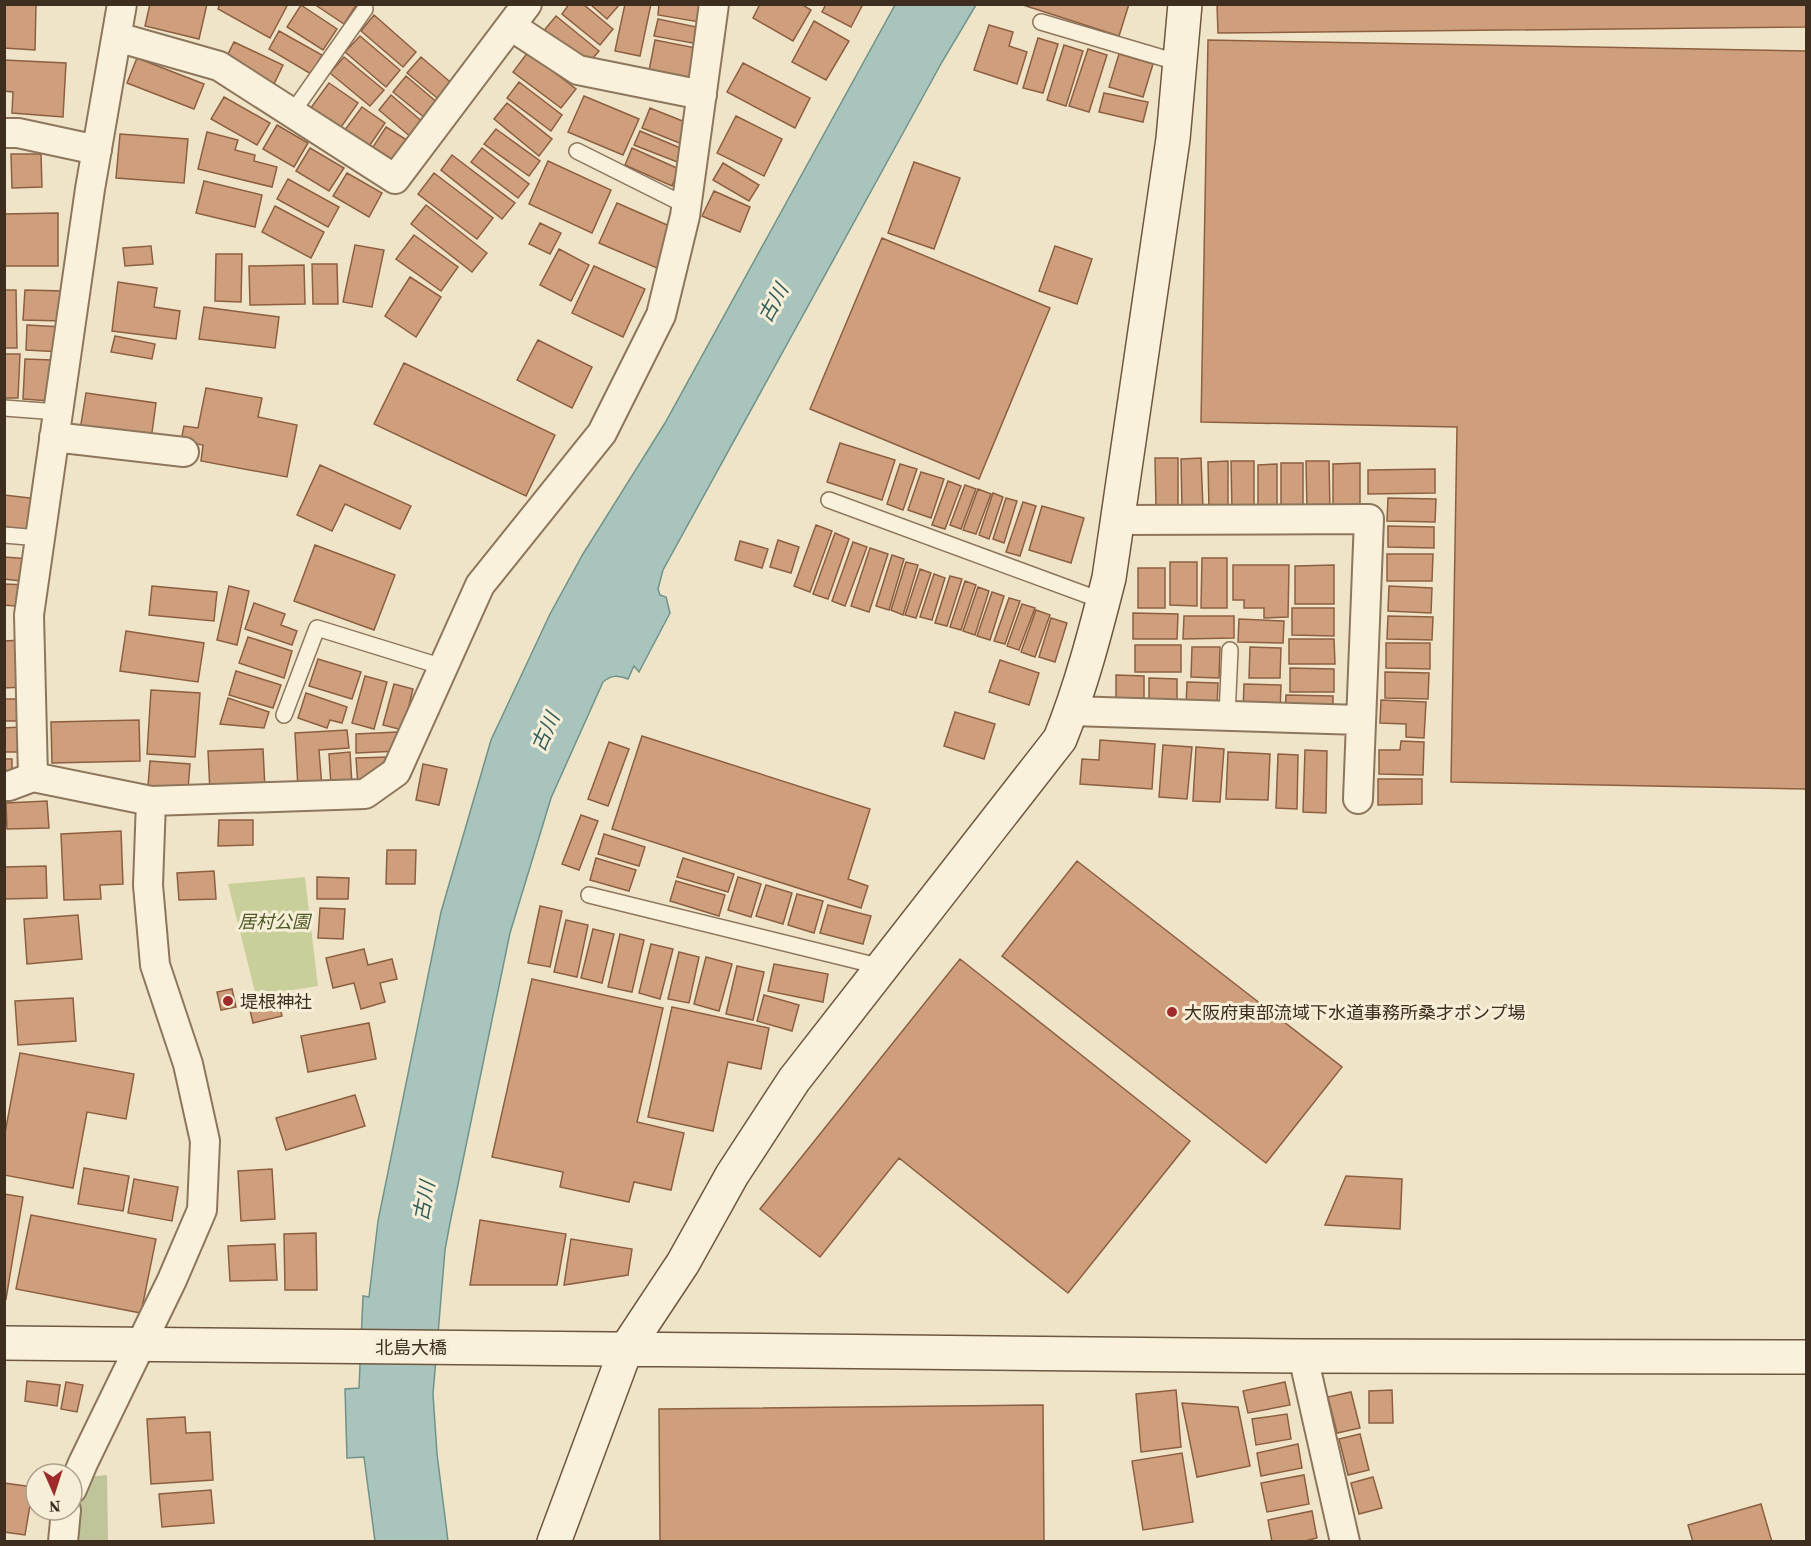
<svg xmlns="http://www.w3.org/2000/svg" width="1811" height="1546" viewBox="0 0 1811 1546" font-family="'Source Serif 4','Noto Sans JP',serif">
<style>
.green{fill:#c9cf9b}
.cemetery{fill:#bfc49a}
.water{fill:#a9c4bc;stroke:#6f938a;stroke-width:1.5}
.building{fill:#cf9f7d;stroke:#8d5f41;stroke-width:1.5}
.lines{fill:none;stroke-linecap:round;stroke-linejoin:round}
.lane-casing{stroke:#8d765c;stroke-width:18}
.street-casing{stroke:#8d765c;stroke-width:32}
.secondary-casing{stroke:#6f573f;stroke-width:36}
.lane{stroke:#faf1dc;stroke-width:15}
.street{stroke:#faf1dc;stroke-width:28}
.secondary{stroke:#faf1dc;stroke-width:33}
.poi-dot{fill:#9e2a2b;stroke:#f7eed8;stroke-width:2}
.labels{text-anchor:middle;dominant-baseline:central;stroke-width:6;stroke-linejoin:round;paint-order:stroke}
.park-label{font-size:18px;font-style:italic;fill:#4d5a26;stroke:#f7eed8}
.poi-label{font-size:18px;fill:#3d2e20;stroke:#f7eed8;text-anchor:start}
.street-label{font-size:18px;fill:#3d2e20;stroke:#f7eed8}
.water-label{font-size:20px;font-style:italic;fill:#2f5d5a;stroke:#f7eed8}
</style>
<rect width="100%" height="100%" fill="#f0e4c8"/>
<path class="green" d="M305 877 318 986 256 996 228 884Z"/>
<path class="cemetery" d="M107 1475 108 1541H74L73 1531 87 1477Z"/>
<path class="water" d="M895 5H976L942 62 663 570 658 589 660 595 666 597 670 613 639 672 634 666 628 679C618 675 611 675 603 682L551 798 510 933 450 1223 445 1250 433 1394 437 1454 448 1541H375L364 1457 347 1458 345 1389 359 1388 363 1296 369 1297 378 1221 441 912 491 740 550 614 583 554 665 423Z"/>
<path class="building" d="M5 4H36L35 50 4 48Z
M150 4H207L199 39 145 26Z
M220 4H288L270 38 218 9Z
M314 4H357L344 24Z
M569 4H583L613 29 600 45 562 14Z
M590 4H620L607 19Z
M625 4H651L640 56 615 51Z
M659 4H708L705 23 658 15Z
M760 4H801L811 10 793 41 753 18Z
M826 4H863L851 27 822 12Z
M1020 4H1129L1119 36Z
M1217 4H1806V27L1218 33Z
M301 5 337 29 323 50 287 27Z
M374 15 416 52 403 67 361 31Z
M556 16 599 51 584 68 542 33Z
M658 19 706 29 703 45 654 36Z
M814 21 849 41 826 80 792 62Z
M989 25 1013 32 1009 46 1027 52 1017 84 974 70Z
M279 31 322 55 311 74 269 49Z
M360 36 400 70 386 87 345 52Z
M1038 38 1058 44 1043 93 1023 88Z
M655 40 701 49 694 86 648 76Z
M1208 40 1806 51V789L1451 782 1457 427 1201 422Z
M234 42 283 65 274 84 225 60Z
M1064 45 1083 51 1066 106 1047 100Z
M1088 49 1107 55 1089 112 1069 106Z
M528 52 576 89 561 108 513 72Z
M1119 54 1153 64 1143 97 1109 87Z
M344 57 384 90 370 106 330 73Z
M421 57 455 86 442 102 407 73Z
M137 58 204 84 194 109 127 83Z
M4 60 66 63 63 117 12 113 13 92 4 91Z
M743 63 810 98 795 128 727 92Z
M406 76 438 103 425 118 393 92Z
M519 82 562 115 551 131 507 98Z
M329 83 358 103 339 130 310 109Z
M1104 93 1148 102 1143 122 1099 112Z
M391 95 424 123 412 138 379 110Z
M584 96 639 119 623 155 568 132Z
M224 97 270 123 257 145 211 119Z
M507 103 552 139 539 156 494 119Z
M362 107 385 123 368 148 344 131Z
M650 108 695 126 687 146 642 128Z
M736 116 782 139 764 176 717 153Z
M277 125 308 143 294 167 263 149Z
M386 127 410 142 395 165 371 150Z
M496 129 540 161 529 176 484 144Z
M640 131 685 150 680 163 634 145Z
M207 132 238 140 235 150 255 155 254 161 277 167 272 187 198 169Z
M120 134 188 139 184 183 116 178Z
M310 148 344 168 329 191 296 171Z
M482 148 529 184 518 198 471 162Z
M632 148 679 169 672 186 625 165Z
M11 154H41L42 187 12 188Z
M452 155 515 203 502 219 441 170Z
M548 161 611 190 592 233 529 204Z
M914 162 960 178 934 249 888 233Z
M723 163 759 185 749 201 713 180Z
M347 173 382 193 369 217 333 196Z
M434 173 493 218 477 239 418 194Z
M288 179 339 207 328 227 277 199Z
M204 181 262 195 255 227 196 213Z
M714 191 750 207 740 232 702 216Z
M617 203 674 228 657 268 599 243Z
M426 205 487 253 472 272 411 224Z
M275 206 324 232 311 258 262 232Z
M58 213V266H4V214Z
M540 223 561 233 550 254 529 244Z
M414 235 458 267 441 291 396 259Z
M882 238 1050 308 979 479 810 409Z
M355 245 384 250 372 307 343 302Z
M151 246 153 264 125 266 123 248Z
M1055 246 1092 259 1077 304 1039 291Z
M559 249 589 265 571 301 540 285Z
M216 254H242L241 302 215 301Z
M312 264H337L338 304H313Z
M304 265 305 304 250 305 249 266Z
M594 266 645 289 623 337 572 313Z
M410 277 441 297 416 337 385 316Z
M118 282 157 288 154 307 180 311 176 339 112 331Z
M4 290H16L17 348H4Z
M25 290 64 291 63 321 23 320Z
M204 307 279 317 275 348 199 339Z
M27 325 63 327 62 352 26 350Z
M115 336 155 344 152 359 111 352Z
M538 340 592 367 572 408 517 380Z
M4 354H20L18 398H4Z
M25 359 52 360 50 401 23 399Z
M404 363 555 435 526 496 374 424Z
M206 388 262 398 258 417 297 425 287 477 201 461 203 445 181 441 184 426 198 428Z
M86 393 156 403 151 440 80 430Z
M840 443 895 460 882 500 827 482Z
M1155 458H1178V507H1156Z
M1201 458 1203 508H1182L1181 459Z
M1228 461V510H1209L1208 462Z
M1231 461H1254V511H1232Z
M1306 461H1329L1330 512H1307Z
M1281 463H1303V510H1281Z
M1360 463V512H1333V464Z
M900 464 917 469 903 510 887 504Z
M1277 464V510L1258 511V465Z
M320 465 411 506 400 529 345 504 332 531 297 515Z
M1435 469V493L1368 494V470Z
M921 472 944 479 931 518 908 510Z
M948 481 961 486 945 529 932 525Z
M965 485 976 489 961 529 950 525Z
M978 489 991 494 976 534 963 530Z
M993 493 1003 497 989 539 979 535Z
M4 495 38 499 35 530 4 527Z
M1006 498 1017 501 1004 543 993 539Z
M1388 498 1436 499 1435 522 1387 521Z
M1023 502 1036 506 1020 556 1006 552Z
M1042 506 1084 518 1071 563 1029 550Z
M816 525 832 531 810 592 794 586Z
M1388 526 1434 527V548L1388 547Z
M835 533 849 539 828 599 813 594Z
M778 540 799 547 791 573 770 567Z
M740 541 768 549 762 568 735 560Z
M853 542 867 547 845 606 832 601Z
M315 545 395 575 374 630 294 601Z
M870 548 888 554 869 612 851 606Z
M1387 554H1433L1432 581H1387Z
M892 555 904 559 889 610 876 606Z
M4 557 31 559 29 582 4 579Z
M1202 558H1227V608H1201Z
M906 562 918 565 903 615 891 610Z
M1170 562H1197V606L1170 605Z
M1233 565H1289L1288 617 1264 618V608H1244V600H1233Z
M1334 565V604H1295V566Z
M1138 568H1165V608H1138Z
M920 569 931 573 916 618 905 615Z
M934 574 945 578 932 620 920 617Z
M950 576 962 579 947 626 935 623Z
M965 581 976 585 961 630 950 627Z
M4 584 28 585 26 607 4 605Z
M152 586 217 592 214 621 149 615Z
M229 586 249 591 237 645 217 640Z
M1389 586 1432 588 1431 613 1388 611Z
M978 587 989 591 975 635 963 631Z
M992 592 1004 596 990 640 977 636Z
M1009 598 1020 601 1005 644 994 641Z
M254 603 285 614 281 625 297 631 292 645 245 629Z
M1022 604 1035 608 1019 650 1007 646Z
M1292 608H1334V636L1292 635Z
M1036 610 1050 615 1035 657 1021 652Z
M1133 613 1178 614 1177 639H1133Z
M1184 616H1234V638L1183 639Z
M1388 616 1433 617 1432 640 1387 639Z
M1051 618 1067 623 1055 662 1039 657Z
M1239 619 1284 621 1283 643 1238 642Z
M126 631 204 643 198 682 120 671Z
M248 637 292 651 284 678 239 663Z
M1289 639H1334L1335 664H1289Z
M23 640V687L4 688V641Z
M1386 643H1430V669L1386 668Z
M1135 645H1181V672H1135Z
M1192 647H1220L1219 678 1191 677Z
M1250 647 1281 648 1280 678H1249Z
M318 659 361 672 352 699 309 686Z
M1000 660 1039 673 1029 705 989 692Z
M1290 668 1334 669V692H1290Z
M236 671 281 685 273 708 229 695Z
M1385 672 1429 673 1428 699 1385 698Z
M1116 675 1144 676V704L1116 703Z
M365 676 387 682 374 729 352 723Z
M1149 678 1177 679V704H1149Z
M1187 682 1218 683 1217 707 1186 706Z
M394 684 413 689 403 730 383 725Z
M1244 684 1281 685 1280 712 1243 711Z
M151 690 200 693 195 757 147 754Z
M306 693 347 707 342 723 330 720 327 728 298 718Z
M1286 695 1333 696V715L1285 713Z
M228 698 269 712 264 728 220 724Z
M4 699H19V721H4Z
M1381 700 1426 702 1424 738 1406 737V724L1380 723Z
M955 712 995 724 984 759 944 746Z
M139 720 140 761 52 763 51 722Z
M20 727 21 752H4V728Z
M347 730 349 748 319 750 322 788 298 789 295 733Z
M397 732 398 751 356 753V734Z
M642 736 870 809 848 879 868 886 861 908 612 829Z
M1100 740 1155 744 1152 789 1080 784 1082 759 1099 760Z
M1401 741 1424 742 1423 775 1379 774V750H1400Z
M609 742 629 749 608 806 588 799Z
M1163 745 1192 747 1187 799 1159 797Z
M1196 747 1224 749 1220 802 1193 801Z
M263 749 265 789 210 792 208 751Z
M1305 750 1327 751 1326 813 1303 812Z
M350 752 352 785 331 786 329 754Z
M1228 752 1270 754 1268 800 1226 799Z
M1278 754 1298 755 1297 809 1276 808Z
M388 757 379 778 358 787 356 758Z
M4 759H12V778H4Z
M150 761 190 764 188 789 148 786Z
M423 764 447 769 439 805 416 800Z
M1378 779H1422V804L1378 805Z
M47 801 49 828 7 829 6 803Z
M581 815 598 821 579 870 562 864Z
M219 820H253V845L218 846Z
M121 831 123 884 100 885 101 899 64 900 61 834Z
M604 834 645 847 639 866 598 854Z
M387 850H416L415 884H386Z
M596 858 636 870 629 891 590 880Z
M683 858 734 874 728 892 677 877Z
M1077 861 1342 1067 1266 1163 1002 956Z
M46 866 47 898 5 899 4 867Z
M214 871 216 899 179 900 177 873Z
M317 877 349 878 348 899H317Z
M738 877 761 884 751 917 728 910Z
M676 881 725 895 719 916 670 901Z
M766 885 792 893 783 924 756 916Z
M797 894 823 901 814 933 788 925Z
M828 905 871 916 863 944 820 933Z
M540 906 562 911 550 967 528 963Z
M320 908 345 909 343 939 318 938Z
M78 915 82 959 27 964 24 919Z
M566 920 588 925 577 977 554 972Z
M593 929 614 934 602 983 581 978Z
M620 934 644 940 632 992 608 987Z
M651 944 673 949 660 999 639 993Z
M364 949 368 965 392 959 397 979 380 983 385 1002 361 1009 354 983 333 988 326 958Z
M679 952 699 957 689 1003 668 999Z
M706 957 732 964 719 1011 694 1004Z
M960 959 1190 1141 1068 1293 899 1158 820 1257 760 1209Z
M774 964 828 974 823 1002 768 991Z
M737 966 764 972 753 1020 726 1014Z
M532 979 663 1008 637 1122 684 1133 671 1190 634 1182 629 1202 560 1187 563 1172 492 1157Z
M232 989 236 1007 221 1010 217 992Z
M764 995 799 1005 792 1031 757 1021Z
M73 998 76 1041 18 1045 15 1001Z
M279 1004 282 1016 253 1023 250 1010Z
M672 1007 769 1028 761 1069 728 1062 713 1131 648 1117Z
M369 1023 376 1059 308 1072 301 1036Z
M20 1053 134 1074 126 1119 87 1112 73 1188 4 1175V1138Z
M355 1095 365 1126 286 1150 276 1118Z
M84 1168 129 1176 123 1211 78 1204Z
M272 1169 275 1219 241 1221 238 1171Z
M1346 1176 1402 1179 1400 1229 1325 1225Z
M134 1179 178 1187 172 1221 128 1213Z
M4 1194 23 1197 6 1299 4 1298Z
M31 1215 156 1239 141 1313 16 1289Z
M480 1220 566 1234 557 1285H470Z
M316 1233 317 1290H285L284 1234Z
M571 1239 632 1249 628 1275 564 1285Z
M275 1244 277 1280 230 1281 228 1246Z
M27 1381 60 1385 57 1406 25 1401Z
M66 1382 83 1385 77 1412 61 1409Z
M1285 1382 1290 1405 1248 1413 1243 1391Z
M1176 1390 1181 1447 1141 1452 1136 1394Z
M1392 1390 1393 1423H1369V1391Z
M1351 1392 1360 1428 1337 1433 1328 1397Z
M1182 1403 1238 1407 1250 1466 1197 1477Z
M1043 1405 1044 1541 660 1542 659 1409Z
M1287 1414 1291 1439 1256 1445 1252 1419Z
M185 1417 186 1433 210 1432 213 1480 151 1484 147 1419Z
M1360 1434 1369 1470 1348 1475 1339 1439Z
M1298 1444 1302 1468 1261 1476 1257 1453Z
M1182 1453 1193 1522 1143 1530 1132 1461Z
M1304 1475 1309 1504 1267 1512 1261 1483Z
M1373 1477 1382 1508 1359 1514 1351 1483Z
M4 1483 33 1487 25 1535 4 1532Z
M211 1490 214 1523 162 1527 159 1494Z
M1761 1504 1772 1542H1693L1688 1525Z
M1312 1511 1317 1538 1301 1542H1272L1268 1520Z"/>
<g class="lines">
<defs>
<path id="lane" d="M1041 22 1180 63
M292 113 365 9
M577 151 687 206
M4 408 58 412
M829 500 1103 601
M4 535 40 538
M284 715 317 628 443 667
M1227 716 1230 650
M589 895 882 967"/>
<path id="street" d="M122 4 90 189 29 615 33 777 151 801 365 794 396 772 480 585 602 433 661 315 685 216 714 4
M511 26 578 70 702 95
M117 37 219 66 395 179 527 4
M4 133H18L97 150
M54 437 184 452
M1118 520 1369 519 1358 799
M1071 711 1361 720
M4 786H9L33 777
M1303 1356 1345 1542
M72 1489 83 1463 172 1280 202 1210 205 1141 188 1064 155 965 148 885 151 801
M63 1542 66 1510"/>
<path id="secondary" d="M4 1343 1303 1356 1806 1357
M554 1542 626 1349 683 1263 732 1175 794 1080 1060 739C1081 687 1095 633 1109 578L1173 139 1185 4"/>
</defs>
<use href="#lane" class="lane-casing"/>
<use href="#street" class="street-casing"/>
<use href="#secondary" class="secondary-casing"/>
<use href="#lane" class="lane"/>
<use href="#street" class="street"/>
<use href="#secondary" class="secondary"/>
</g>
<g class="poi-dot">
<circle cx="228" cy="1001" r="6"/>
<circle cx="1172" cy="1012" r="6"/>
</g>
<g class="labels">
<g class="park-label">
<text x="274" y="921">居村公園</text>
</g>
<g class="poi-label">
<text x="240" y="1001">堤根神社</text>
<text x="1184" y="1012">大阪府東部流域下水道事務所桑才ポンプ場</text>
</g>
<g class="street-label">
<text x="411" y="1347">北島大橋</text>
</g>
<g class="water-label">
<text transform="translate(773 303) rotate(-61)">古川</text>
<text transform="translate(545 732) rotate(-66)">古川</text>
<text transform="translate(424 1201) rotate(-79)">古川</text>
</g>
</g>
<rect width="1811" height="1546" fill="none" stroke="#3d2e20" stroke-width="12"/>
<g transform="translate(54 1492) rotate(177)"><circle r="28" fill="#f7eed8" stroke="#ada18e" stroke-width="1.5"/>
<path d="M0-4.5L10 22L0 15L-10 22Z" fill="#9e2a2b"/>
<text y="-9" font-size="16" font-weight="bold" text-anchor="middle" fill="#3d2e20">N</text>
</g>
</svg>
